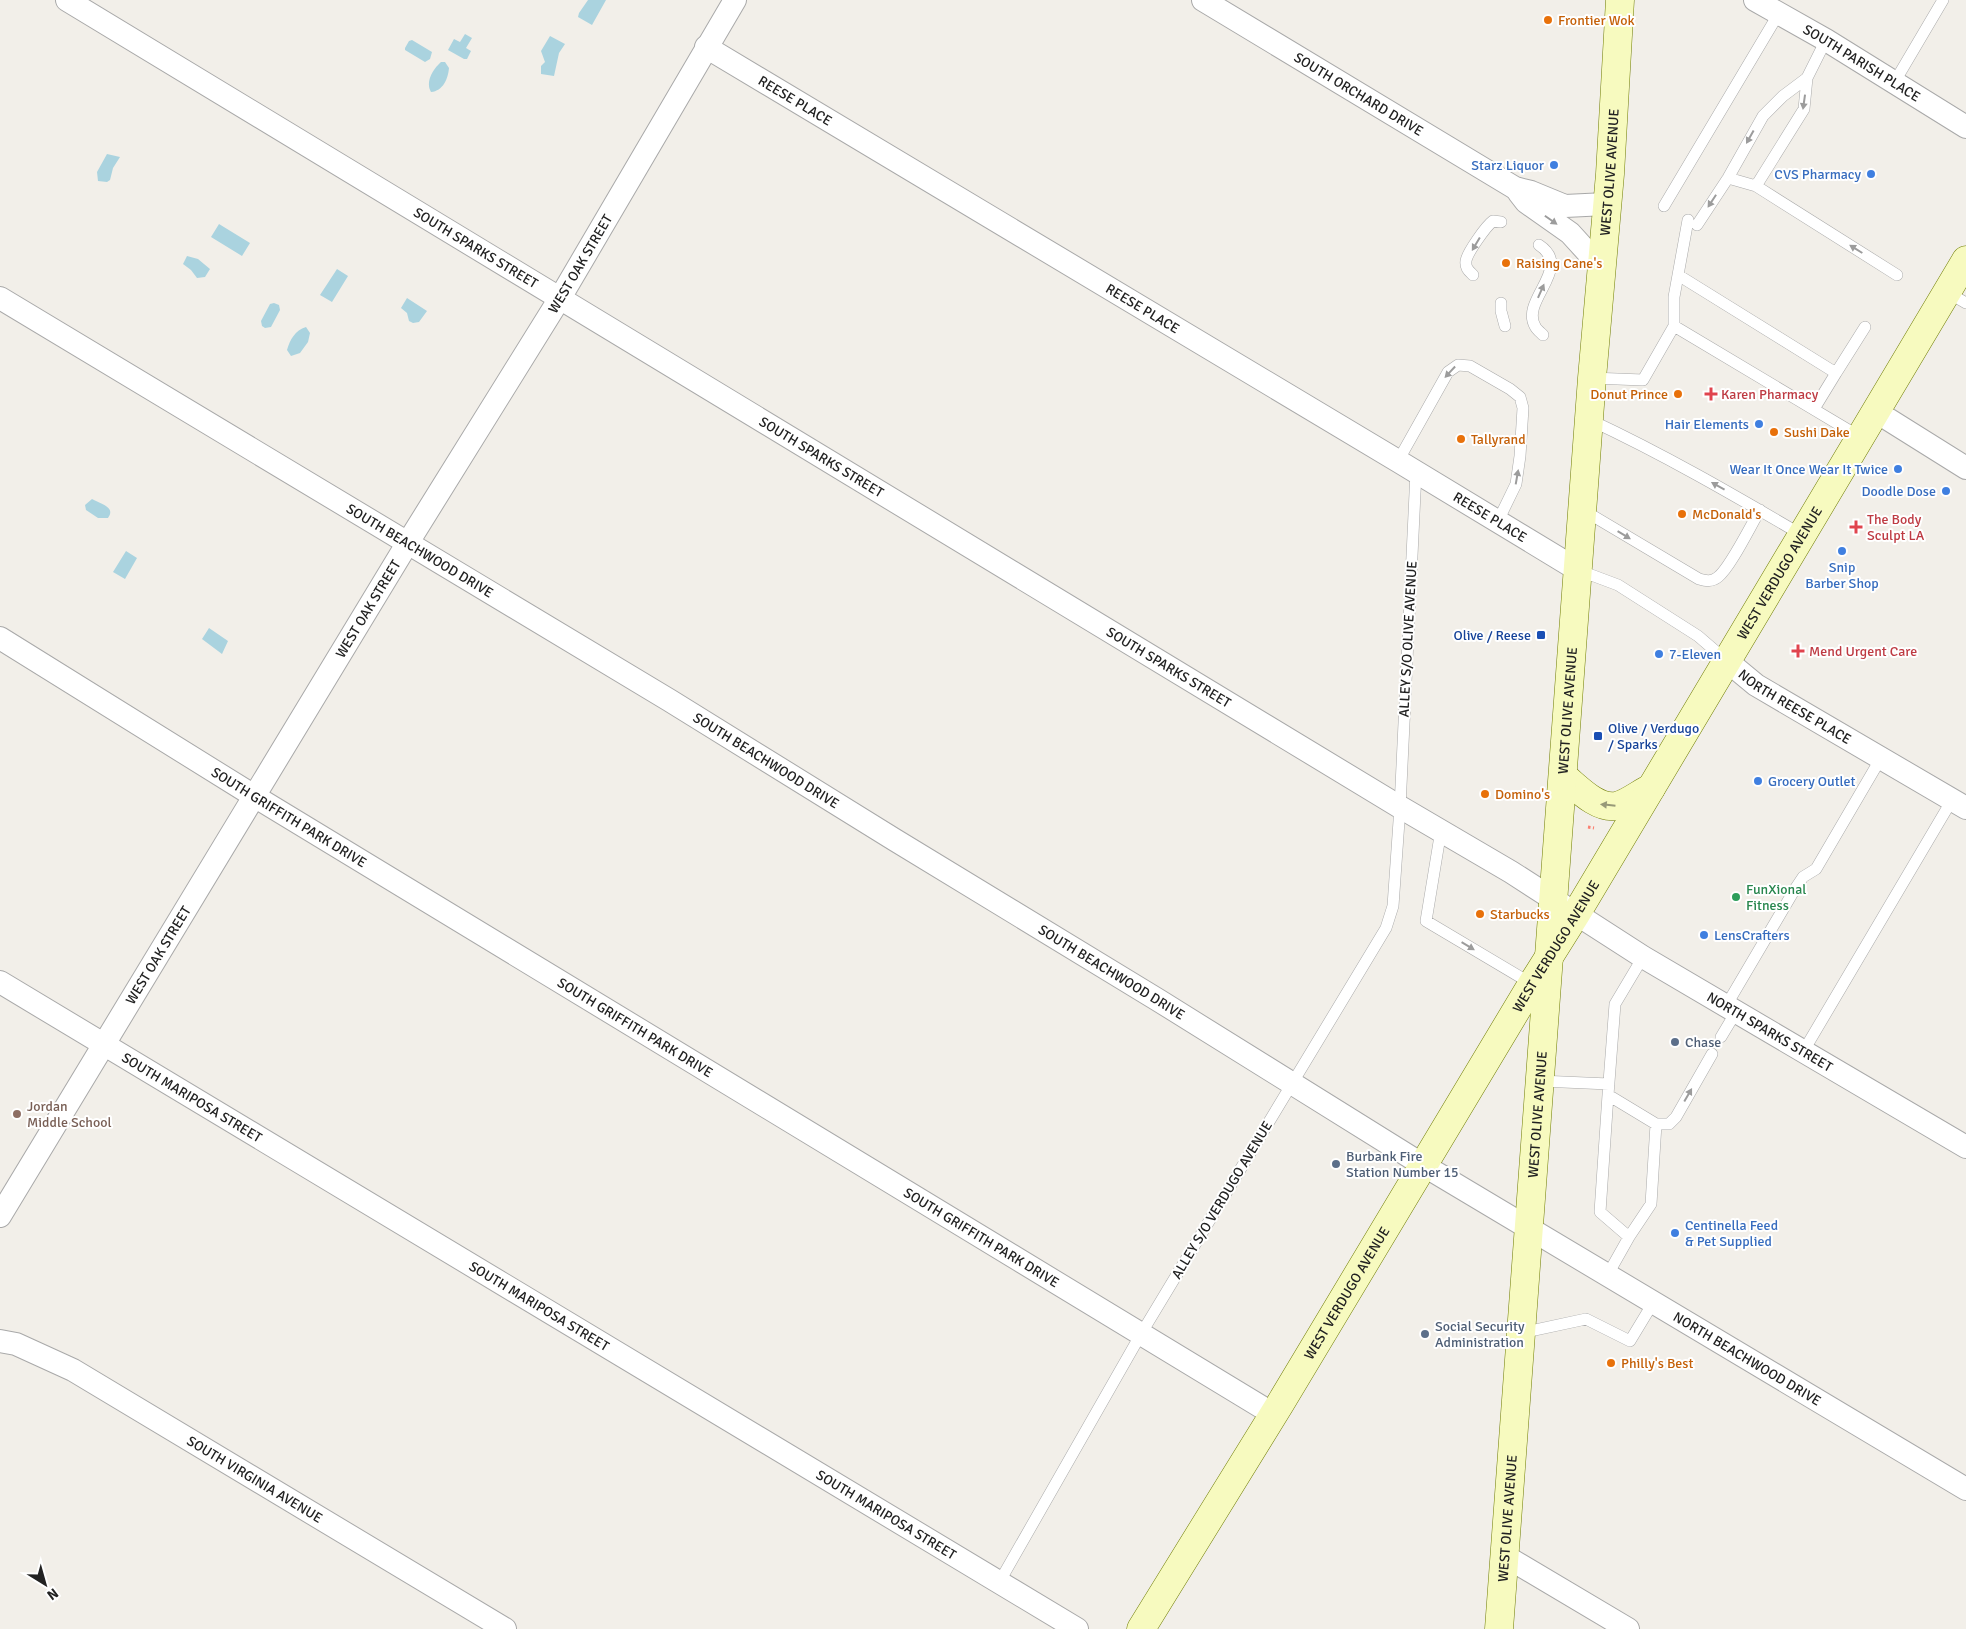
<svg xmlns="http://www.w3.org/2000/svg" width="1966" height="1629" viewBox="0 0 1966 1629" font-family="Signika,sans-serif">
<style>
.water{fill:#aad3df}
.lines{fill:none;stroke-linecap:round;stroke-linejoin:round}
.service-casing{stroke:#a9a9a9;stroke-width:12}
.minor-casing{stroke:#a9a9a9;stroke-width:24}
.secondary-casing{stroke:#707d05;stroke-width:29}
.path{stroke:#fa8072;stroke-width:3;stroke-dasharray:2.5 2.5;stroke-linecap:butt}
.service{stroke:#fff;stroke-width:11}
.minor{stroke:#fff;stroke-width:22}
.secondary{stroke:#f7fabf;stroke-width:28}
.oneway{fill:#9c9c9c}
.oneway2{fill:#979978}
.food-dot{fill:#e8710a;stroke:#fff;stroke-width:2}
.shop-dot{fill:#3f7fe0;stroke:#fff;stroke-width:2}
.health-dot{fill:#e0444e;stroke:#fff;stroke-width:2}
.transit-dot{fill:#1a4fb4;stroke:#fff;stroke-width:2}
.leisure-dot{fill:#2e9e5b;stroke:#fff;stroke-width:2}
.service-dot{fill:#5c6f8a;stroke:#fff;stroke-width:2}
.education-dot{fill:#8d6e63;stroke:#fff;stroke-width:2}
.labels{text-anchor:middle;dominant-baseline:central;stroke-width:4;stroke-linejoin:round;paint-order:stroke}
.food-label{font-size:14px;fill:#c56008;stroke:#fff;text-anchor:start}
.street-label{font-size:14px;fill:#222;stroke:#fff}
.shop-label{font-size:14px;fill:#366cbe;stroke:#fff;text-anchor:end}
.health-label{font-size:14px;fill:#be3a42;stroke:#fff;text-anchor:start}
.transit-label{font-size:14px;fill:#164399;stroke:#fff;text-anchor:end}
.leisure-label{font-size:14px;fill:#27864d;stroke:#fff;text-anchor:start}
.service-label{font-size:14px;fill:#4e5e75;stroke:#fff;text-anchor:start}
.education-label{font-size:14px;fill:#785e54;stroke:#fff;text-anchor:start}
</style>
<rect width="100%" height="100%" fill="#f2efe9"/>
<path class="water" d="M588 0H606L592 25 578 17 579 13Z
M465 34 472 38 466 48 471 51 467 59H464L448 50 454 39 460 42Z
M550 36 565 44 559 53 554 76 541 74V66L545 62 541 51Z
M412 40 432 52 430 59 425 62 405 50V48L409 41Z
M441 62H445L449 68C448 79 443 91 431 92 425 82 433 69 441 62Z
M107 154 120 157 113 168 110 180 107 182 98 181 97 172Z
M219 224 250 243 242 256 211 237Z
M187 256 198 259 210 269 205 277 197 278 191 270 183 264Z
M337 269 348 276 332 302 320 295Z
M407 298 427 311 419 322 413 323 409 321 407 313 401 308Z
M274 303 279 305 280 310 271 327 265 328 262 326 261 321 270 304Z
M306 327 310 333 308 342 300 353 291 356 287 350C290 340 295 330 306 327Z
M92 499C101 504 116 507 108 518H98L86 510 85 505Z
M126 551 137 558 125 579 113 572Z
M209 628 228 641 222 654 202 639Z"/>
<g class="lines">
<defs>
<path id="service" d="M1894 83 1943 0
M1728 178 1756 186 1897 275
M1756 186 1804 109 1807 78 1826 40
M1664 206 1779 13
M1697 225 1728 178 1763 116 1783 96 1807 78
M1539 245C1574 268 1520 300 1535 326 1536 329 1541 333 1543 335
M1473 275C1469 271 1465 268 1466 261 1467 253 1486 226 1493 221L1501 222
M1678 275 1836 373 1814 409
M1947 292 1966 303
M1501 303V311L1505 326
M1674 326 1860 437
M1836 373 1865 327
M1592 378 1643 380 1674 326V297L1688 220
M1590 420C1663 454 1732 494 1802 535
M1398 461 1448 372 1458 365 1470 366 1510 389 1520 397 1523 408 1520 456 1516 484 1498 521
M1583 510 1699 579C1706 581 1712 582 1718 577 1730 568 1751 525 1760 510
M1578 570 1618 585 1698 636 1727 661
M1441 830 1426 921 1532 984
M1726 1006 1795 889 1803 877 1816 869 1881 758
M1721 1037 1736 1012
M1803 1052 1952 800
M1540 1081 1609 1084
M1608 1095 1600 1212 1629 1237
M1656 1124H1669L1676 1117 1712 1054
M1607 1276 1629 1237 1651 1204 1656 1124 1608 1095 1615 1004 1643 957
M1521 1333 1586 1319 1630 1341 1653 1303
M1000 1581 1141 1334 1386 928 1393 906 1400 807 1416 472"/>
<g id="minor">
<path id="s1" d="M67 0 1400 807 1511 872 1643 957 1966 1147"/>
<path id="s2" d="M1203 0 1515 188 1531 192 1565 206 1606 204"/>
<path id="s3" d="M1755 0 1826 40 1966 127"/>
<path id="s4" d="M706 47 1398 461 1578 570"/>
<path d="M1519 193 1526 202 1570 233 1600 266"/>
<path id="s5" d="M0 298 669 700 895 840 1158 1000 1423 1165 1966 1489"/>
<path d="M1875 411 1966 468"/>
<path id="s6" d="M0 638 254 796 1273 1414"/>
<path id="s7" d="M1727 661 1756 685 1966 808"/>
<path id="s8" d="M0 982 1077 1629"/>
<path id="s9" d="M0 1216 407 544 560 298 735 0"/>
<path id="s10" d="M0 1341 16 1344 73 1370 505 1629"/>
<path d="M1505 1556 1628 1629"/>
</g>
<g id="secondary">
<path d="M1563 776C1577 787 1596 809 1616 806 1627 804 1640 793 1651 788"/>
<path id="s11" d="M1141 1629 1280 1404 1532 984 1576 914 1966 260"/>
<path id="s12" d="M1499 1629 1592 378 1610 174 1620 0"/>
</g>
</defs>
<use href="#service" class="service-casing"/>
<use href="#minor" class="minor-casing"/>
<use href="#secondary" class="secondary-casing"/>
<path class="path" d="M1588 827 1594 828"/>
<use href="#service" class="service"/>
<use href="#minor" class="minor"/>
<use href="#secondary" class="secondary"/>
</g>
<defs><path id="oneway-solid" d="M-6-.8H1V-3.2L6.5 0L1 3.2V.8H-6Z" transform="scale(1.25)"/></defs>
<g class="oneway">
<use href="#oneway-solid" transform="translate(1804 102) rotate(98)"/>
<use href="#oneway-solid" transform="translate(1750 137) rotate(119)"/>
<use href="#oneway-solid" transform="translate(1712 201) rotate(123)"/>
<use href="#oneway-solid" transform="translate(1551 220) rotate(35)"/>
<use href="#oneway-solid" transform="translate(1476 244) rotate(121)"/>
<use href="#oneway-solid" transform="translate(1856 249) rotate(-148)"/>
<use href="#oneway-solid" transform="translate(1541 291) rotate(-66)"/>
<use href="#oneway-solid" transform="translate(1450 372) rotate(133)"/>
<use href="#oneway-solid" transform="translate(1517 477) rotate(-80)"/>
<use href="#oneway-solid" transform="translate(1718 486) rotate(-151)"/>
<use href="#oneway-solid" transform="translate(1624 535) rotate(31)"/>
<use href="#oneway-solid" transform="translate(1468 946) rotate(31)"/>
<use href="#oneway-solid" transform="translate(1688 1095) rotate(-60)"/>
</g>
<use class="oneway2" href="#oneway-solid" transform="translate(1608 805) rotate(-174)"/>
<g class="food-dot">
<circle cx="1548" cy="20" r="5"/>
<circle cx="1506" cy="263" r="5"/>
<circle cx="1678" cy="394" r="5"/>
<circle cx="1774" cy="432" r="5"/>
<circle cx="1461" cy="439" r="5"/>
<circle cx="1682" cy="514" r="5"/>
<circle cx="1485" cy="794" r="5"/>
<circle cx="1480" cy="914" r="5"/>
<circle cx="1611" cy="1363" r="5"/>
</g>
<g class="shop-dot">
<circle cx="1554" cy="165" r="5"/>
<circle cx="1871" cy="174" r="5"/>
<circle cx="1759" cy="424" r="5"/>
<circle cx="1898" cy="469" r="5"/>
<circle cx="1946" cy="491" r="5"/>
<circle cx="1842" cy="551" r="5"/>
<circle cx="1659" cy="654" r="5"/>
<circle cx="1758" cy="781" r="5"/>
<circle cx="1704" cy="935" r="5"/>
<circle cx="1675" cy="1233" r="5"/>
</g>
<g class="health-dot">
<path d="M1708.5 386.5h5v5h5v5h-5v5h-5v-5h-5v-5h5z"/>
<path d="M1853.5 519.5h5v5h5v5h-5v5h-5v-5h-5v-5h5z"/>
<path d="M1795.5 643.5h5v5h5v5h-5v5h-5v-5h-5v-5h5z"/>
</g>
<g class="transit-dot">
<rect x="1536" y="630" width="10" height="10" rx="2.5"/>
<rect x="1593" y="731" width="10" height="10" rx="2.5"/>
</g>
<circle class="leisure-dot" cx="1736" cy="897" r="5"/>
<g class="service-dot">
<circle cx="1675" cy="1042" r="5"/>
<circle cx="1336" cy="1164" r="5"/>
<circle cx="1425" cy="1334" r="5"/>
</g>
<circle class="education-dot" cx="17" cy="1114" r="5"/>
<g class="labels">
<g class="food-label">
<text x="1558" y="20">Frontier Wok</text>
<text x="1516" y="263">Raising Cane's</text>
<text x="1668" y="394" text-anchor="end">Donut Prince</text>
<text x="1784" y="432">Sushi Dake</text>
<text x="1471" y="439">Tallyrand</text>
<text x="1692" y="514">McDonald's</text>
<text x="1495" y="794">Domino's</text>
<text x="1490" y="914">Starbucks</text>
<text x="1621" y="1363">Philly's Best</text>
</g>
<g class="street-label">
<text stroke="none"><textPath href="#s3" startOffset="124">SOUTH PARISH PLACE</textPath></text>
<text stroke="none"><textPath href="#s2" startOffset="182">SOUTH ORCHARD DRIVE</textPath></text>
<text stroke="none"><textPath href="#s4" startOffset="104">REESE PLACE</textPath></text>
<text stroke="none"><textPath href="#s12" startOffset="1461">WEST OLIVE AVENUE</textPath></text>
<text stroke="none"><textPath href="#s1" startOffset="478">SOUTH SPARKS STREET</textPath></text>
<text stroke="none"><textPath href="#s9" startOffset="1115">WEST OAK STREET</textPath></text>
<text stroke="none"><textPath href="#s4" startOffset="509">REESE PLACE</textPath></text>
<text stroke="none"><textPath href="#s1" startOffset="882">SOUTH SPARKS STREET</textPath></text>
<text stroke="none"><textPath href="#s4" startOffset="914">REESE PLACE</textPath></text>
<text stroke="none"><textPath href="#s5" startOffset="490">SOUTH BEACHWOOD DRIVE</textPath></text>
<text stroke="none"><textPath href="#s11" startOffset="1234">WEST VERDUGO AVENUE</textPath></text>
<text stroke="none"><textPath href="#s9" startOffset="710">WEST OAK STREET</textPath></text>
<text transform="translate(1408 639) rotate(-87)">ALLEY S/O OLIVE AVENUE</text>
<text stroke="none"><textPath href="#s1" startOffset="1288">SOUTH SPARKS STREET</textPath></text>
<text stroke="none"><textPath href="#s7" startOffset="82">NORTH REESE PLACE</textPath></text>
<text stroke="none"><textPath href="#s12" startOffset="921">WEST OLIVE AVENUE</textPath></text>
<text stroke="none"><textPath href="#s5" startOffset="895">SOUTH BEACHWOOD DRIVE</textPath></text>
<text stroke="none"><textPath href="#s6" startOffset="340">SOUTH GRIFFITH PARK DRIVE</textPath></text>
<text stroke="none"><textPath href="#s11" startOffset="799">WEST VERDUGO AVENUE</textPath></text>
<text stroke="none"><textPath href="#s9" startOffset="305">WEST OAK STREET</textPath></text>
<text stroke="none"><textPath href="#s5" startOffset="1300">SOUTH BEACHWOOD DRIVE</textPath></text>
<text stroke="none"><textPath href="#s6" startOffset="745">SOUTH GRIFFITH PARK DRIVE</textPath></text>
<text stroke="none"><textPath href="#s1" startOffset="1991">NORTH SPARKS STREET</textPath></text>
<text stroke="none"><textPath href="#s8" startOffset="224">SOUTH MARIPOSA STREET</textPath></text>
<text stroke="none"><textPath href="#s12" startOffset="516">WEST OLIVE AVENUE</textPath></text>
<text transform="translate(1222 1200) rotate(-59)">ALLEY S/O VERDUGO AVENUE</text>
<text stroke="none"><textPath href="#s6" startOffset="1150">SOUTH GRIFFITH PARK DRIVE</textPath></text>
<text stroke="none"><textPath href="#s11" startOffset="394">WEST VERDUGO AVENUE</textPath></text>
<text stroke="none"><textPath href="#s8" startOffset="629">SOUTH MARIPOSA STREET</textPath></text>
<text stroke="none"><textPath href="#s5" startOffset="2044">NORTH BEACHWOOD DRIVE</textPath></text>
<text stroke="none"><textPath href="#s10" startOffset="291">SOUTH VIRGINIA AVENUE</textPath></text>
<text stroke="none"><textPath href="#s8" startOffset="1034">SOUTH MARIPOSA STREET</textPath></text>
<text stroke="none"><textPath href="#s12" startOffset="111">WEST OLIVE AVENUE</textPath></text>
</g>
<g class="shop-label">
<text x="1544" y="165">Starz Liquor</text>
<text x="1861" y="174">CVS Pharmacy</text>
<text x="1749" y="424">Hair Elements</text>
<text x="1888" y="469">Wear It Once Wear It Twice</text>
<text x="1936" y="491">Doodle Dose</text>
<text x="1842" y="567" text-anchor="middle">Snip<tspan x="1842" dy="16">Barber Shop</tspan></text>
<text x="1669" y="654" text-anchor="start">7-Eleven</text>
<text x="1768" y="781" text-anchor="start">Grocery Outlet</text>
<text x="1714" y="935" text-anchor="start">LensCrafters</text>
<text x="1685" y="1225" text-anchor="start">Centinella Feed<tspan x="1685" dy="16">&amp; Pet Supplied</tspan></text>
</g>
<g class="health-label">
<text x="1721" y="394">Karen Pharmacy</text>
<text x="1867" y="519">The Body<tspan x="1867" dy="16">Sculpt LA</tspan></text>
<text x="1809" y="651">Mend Urgent Care</text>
</g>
<g class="transit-label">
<text x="1531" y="635">Olive / Reese</text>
<text x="1608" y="728" text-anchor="start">Olive / Verdugo<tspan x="1608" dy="16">/ Sparks</tspan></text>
</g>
<g class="leisure-label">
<text x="1746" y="889">FunXional<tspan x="1746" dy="16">Fitness</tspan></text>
</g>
<g class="service-label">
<text x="1685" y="1042">Chase</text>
<text x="1346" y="1156">Burbank Fire<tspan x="1346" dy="16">Station Number 15</tspan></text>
<text x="1435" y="1326">Social Security<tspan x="1435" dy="16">Administration</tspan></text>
</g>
<g class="education-label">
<text x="27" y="1106">Jordan<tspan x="27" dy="16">Middle School</tspan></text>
</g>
</g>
<g transform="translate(45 1584) rotate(143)" stroke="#ffffff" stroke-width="4" paint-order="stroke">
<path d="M0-4L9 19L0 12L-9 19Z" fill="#222222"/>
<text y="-8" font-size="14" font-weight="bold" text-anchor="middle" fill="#222222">N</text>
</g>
</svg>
